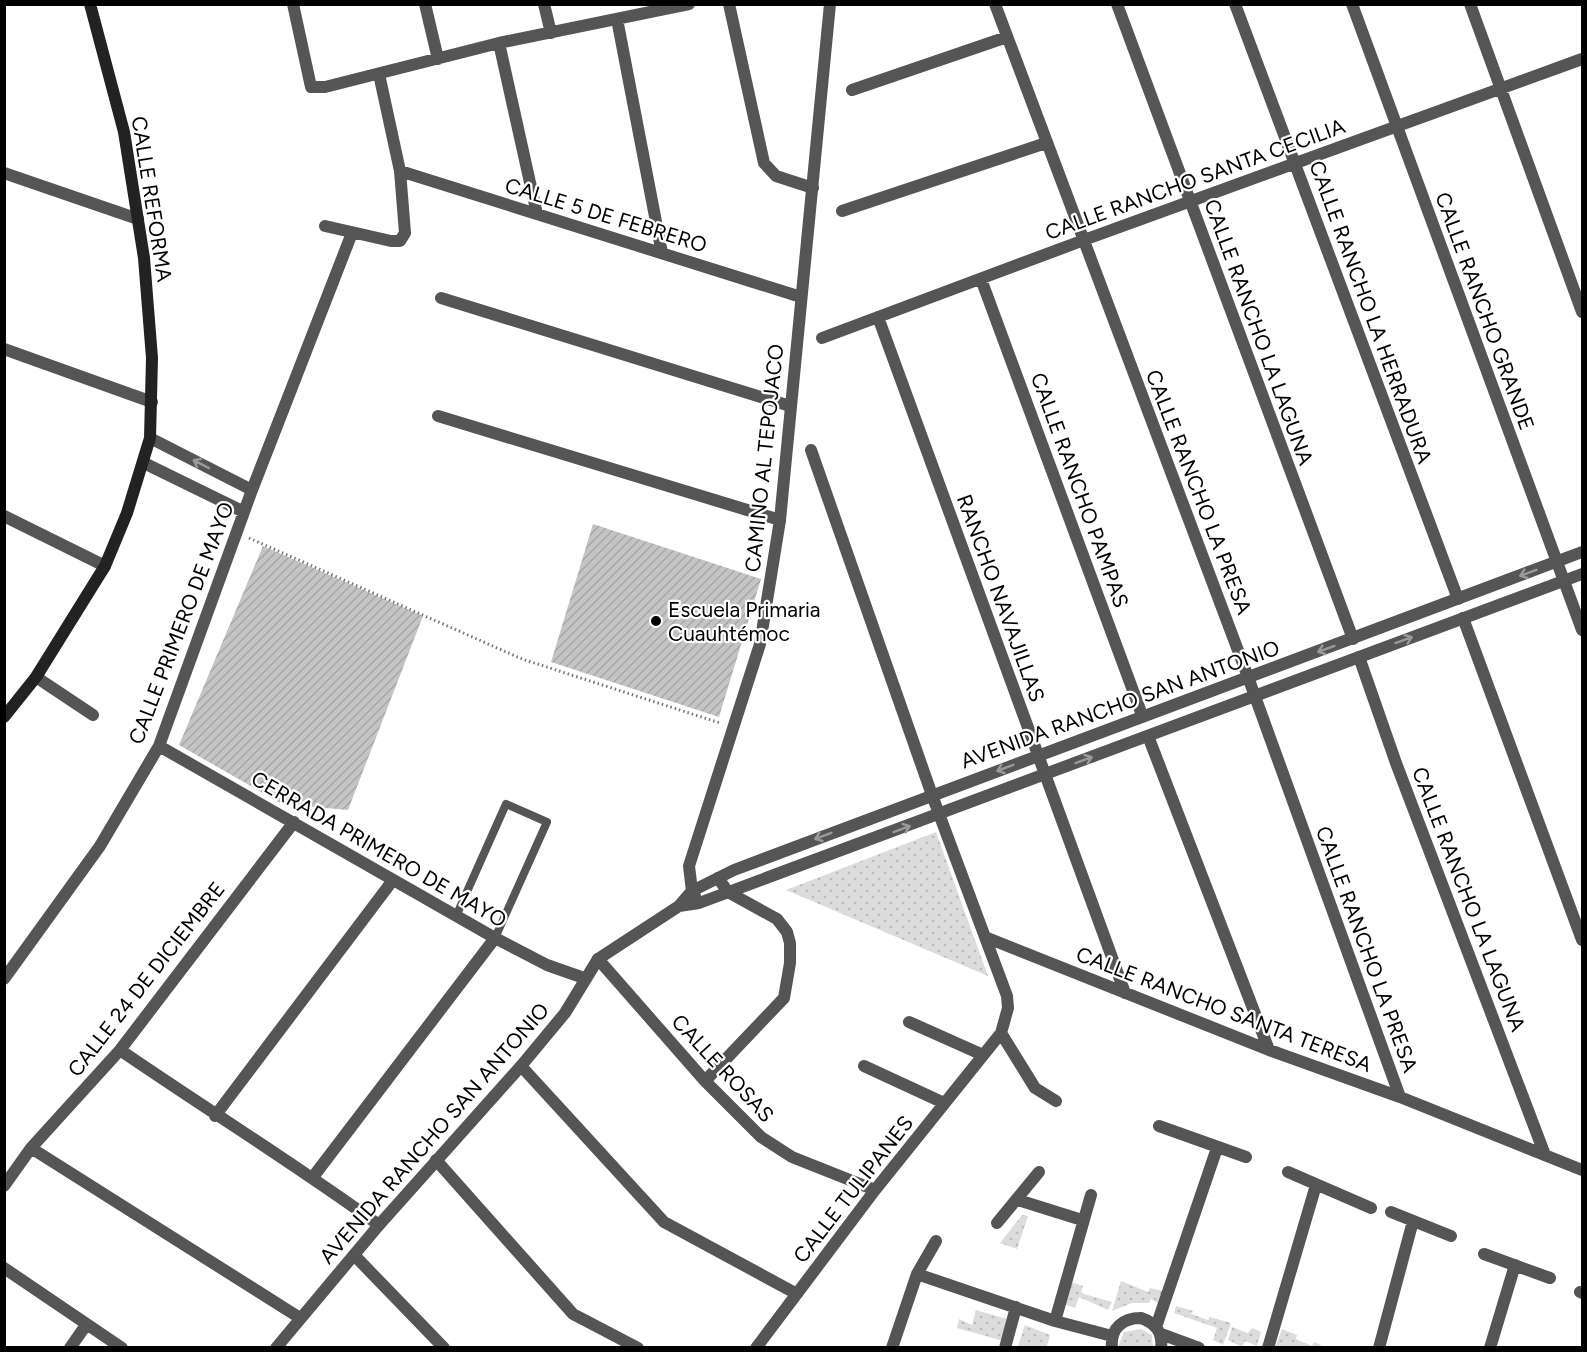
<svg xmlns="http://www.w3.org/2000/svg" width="1587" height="1352" viewBox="0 0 1587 1352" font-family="Figtree,sans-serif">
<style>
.park{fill:url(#park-dots)}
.building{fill:url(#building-hatch)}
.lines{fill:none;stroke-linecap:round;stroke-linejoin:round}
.path{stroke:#777;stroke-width:3;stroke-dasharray:1.5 3;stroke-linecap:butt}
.service{stroke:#555;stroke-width:8}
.minor{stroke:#555;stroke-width:12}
.tertiary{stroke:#555;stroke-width:12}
.secondary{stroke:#222;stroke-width:12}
.oneway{stroke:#999}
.poi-dot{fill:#000;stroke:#fff;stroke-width:2}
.labels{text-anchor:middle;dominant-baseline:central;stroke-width:4.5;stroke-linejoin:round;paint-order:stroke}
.street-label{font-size:21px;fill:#000;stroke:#fff}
.poi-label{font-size:21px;fill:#000;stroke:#fff;text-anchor:start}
</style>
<defs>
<pattern id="park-dots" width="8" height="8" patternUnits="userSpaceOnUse" patternTransform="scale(1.5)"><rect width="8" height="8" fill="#dcdcdc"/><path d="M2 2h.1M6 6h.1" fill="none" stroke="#bbb" stroke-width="1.8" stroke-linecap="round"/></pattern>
<pattern id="building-hatch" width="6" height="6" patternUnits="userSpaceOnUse" patternTransform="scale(1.5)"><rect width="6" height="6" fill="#c4c4c4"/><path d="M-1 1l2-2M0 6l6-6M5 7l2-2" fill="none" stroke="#a7a7a7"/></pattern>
</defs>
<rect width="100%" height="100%" fill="#fff"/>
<path class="park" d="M936 832 988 976 786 890Z
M1022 1215 1028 1216 1017 1249 1000 1243Z
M1121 1281 1148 1292 1150 1288 1163 1291 1158 1303 1151 1299 1149 1303H1132L1112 1311Z
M1071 1282 1083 1286 1081 1292 1084 1294 1112 1302 1108 1310 1079 1297 1075 1308 1064 1304Z
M1176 1306 1193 1311 1191 1314 1208 1320 1210 1317 1231 1323 1223 1345 1213 1340 1217 1328 1174 1313Z
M976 1310 1007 1319 1003 1341 957 1328 959 1319 972 1325Z
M1025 1325 1050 1335 1047 1346 1052 1347 1018 1346Z
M1232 1327 1248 1333 1252 1328 1261 1332 1257 1346 1245 1341 1242 1347 1228 1340Z
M1141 1329 1152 1335 1153 1347H1118L1124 1332Z
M1282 1329 1297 1335 1296 1339 1312 1346 1314 1342 1321 1345 1320 1347H1275Z"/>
<path class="building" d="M593 524 761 579 719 717 551 662Z
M263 546 423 616 348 810 282 804 179 745Z"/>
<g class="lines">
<path class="path" d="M249 538 522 659 720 723"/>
<path class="service" d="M457 914 506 804 547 822 495 938"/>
<path class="minor" d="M293 4 311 87H325L499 43 689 4
M425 4 438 59
M544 4 551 33
M729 4 764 163 776 176 813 188
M995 4 1248 677 1400 1097
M1117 4 1353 639
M1235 4 1458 599
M1352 4 1582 630
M1470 4 1582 312
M617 19 662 253
M499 43 537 214
M852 90 1007 37
M400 171 801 297
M4 173 138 219
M842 211 1046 143
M325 226 391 241H400L405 233 400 171 379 74
M981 279 1142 715
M441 298 790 406
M878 317 1125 993
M822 338 1084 240 1582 59
M4 349 152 402
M438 416 780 520
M150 438 252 490
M144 463 244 512
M4 516 105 566
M1463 618 1582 940
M1359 657 1396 763 1545 1155
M36 677 93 715
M1148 736 1269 1050
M159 746 495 938 547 965 584 978
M985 937 1269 1050 1400 1097 1582 1170
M598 959 705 1081 761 1137 792 1157 875 1190
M4 979 100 846 159 746 252 490 352 233
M909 1022 983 1055
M1001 1033 1035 1088 1056 1101
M120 1050C206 1109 295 1164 379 1225
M521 1066 664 1222 797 1294
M864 1066 944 1103
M705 1081 784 998 790 963V943L787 932 777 919 728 892 718 878
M215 1116 393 880
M1159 1126 1246 1157
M31 1148 300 1318
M436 1160 573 1314 638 1348
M1288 1172 1371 1208
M313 1177 495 938
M4 1186 31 1148 120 1050 294 822
M1018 1200 1082 1220
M1391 1212 1451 1236
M997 1223 1039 1172
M936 1241 917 1274 1055 1321 1112 1336
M1484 1254 1550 1278
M354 1255 444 1348
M4 1268 122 1348
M1580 1292 1582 1293
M1055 1321 1091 1195
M1156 1327 1217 1148
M1161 1334 1199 1348
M70 1348 86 1325
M756 1348 875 1190 1001 1033 1008 1008 1007 996 932 795 811 450
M892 1348 917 1274
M1005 1348 1016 1307
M1112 1348C1110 1328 1123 1318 1141 1318 1155 1323 1163 1332 1161 1348
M1268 1348 1316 1185
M1379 1348 1413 1221
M1490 1348 1515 1265"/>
<path class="tertiary" d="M695 896 692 891 689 866 760 644 780 520 830 4
M679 906 699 903 1582 574
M276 1348 379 1225 521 1066 565 1013 598 959 679 906 692 891 734 870 1582 552"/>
<path class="secondary" d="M4 717 36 677 105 566 127 513 150 438 152 358 144 258 124 132 90 4"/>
</g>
<defs><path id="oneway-shaft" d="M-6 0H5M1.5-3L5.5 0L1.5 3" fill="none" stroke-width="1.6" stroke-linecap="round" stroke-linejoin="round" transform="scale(1.5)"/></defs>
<g class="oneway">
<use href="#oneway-shaft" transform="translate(201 464) rotate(-153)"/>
<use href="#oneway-shaft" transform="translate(1528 573) rotate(159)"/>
<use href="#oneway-shaft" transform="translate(1404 640) rotate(-20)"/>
<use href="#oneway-shaft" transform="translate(1326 649) rotate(160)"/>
<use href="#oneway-shaft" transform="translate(1084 760) rotate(-20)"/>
<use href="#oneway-shaft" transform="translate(1005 768) rotate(159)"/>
<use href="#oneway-shaft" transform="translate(902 829) rotate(-20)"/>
<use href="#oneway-shaft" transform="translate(823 836) rotate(159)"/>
</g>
<circle class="poi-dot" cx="656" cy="621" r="6"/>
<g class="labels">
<g class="street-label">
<text transform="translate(1195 179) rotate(-20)">CALLE RANCHO SANTA CECILIA</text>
<text transform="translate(152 199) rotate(81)">CALLE REFORMA</text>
<text transform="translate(606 215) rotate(17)">CALLE 5 DE FEBRERO</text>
<text transform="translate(1485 311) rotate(70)">CALLE RANCHO GRANDE</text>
<text transform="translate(1371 312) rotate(70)">CALLE RANCHO LA HERRADURA</text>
<text transform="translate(1259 332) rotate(70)">CALLE RANCHO LA LAGUNA</text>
<text transform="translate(764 458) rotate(-84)">CAMINO AL TEPOJACO</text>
<text transform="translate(1080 490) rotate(70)">CALLE RANCHO PAMPAS</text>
<text transform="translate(1199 492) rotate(69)">CALLE RANCHO LA PRESA</text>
<text transform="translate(1001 598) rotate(70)">RANCHO NAVAJILLAS</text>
<text transform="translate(181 623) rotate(-69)">CALLE PRIMERO DE MAYO</text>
<text transform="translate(1120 704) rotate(-20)">AVENIDA RANCHO SAN ANTONIO</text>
<text transform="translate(379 849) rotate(30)">CERRADA PRIMERO DE MAYO</text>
<text transform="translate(1469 899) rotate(69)">CALLE RANCHO LA LAGUNA</text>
<text transform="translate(1367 949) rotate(70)">CALLE RANCHO LA PRESA</text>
<text transform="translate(146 979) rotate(-52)">CALLE 24 DE DICIEMBRE</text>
<text transform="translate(1224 1009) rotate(21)">CALLE RANCHO SANTA TERESA</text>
<text transform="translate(723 1068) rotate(47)">CALLE ROSAS</text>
<text transform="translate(434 1133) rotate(-49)">AVENIDA RANCHO SAN ANTONIO</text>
<text transform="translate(853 1189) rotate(-52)">CALLE TULIPANES</text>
</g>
<g class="poi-label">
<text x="668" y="609">Escuela Primaria<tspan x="668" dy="24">Cuauhtémoc</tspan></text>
</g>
</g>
<rect width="1587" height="1352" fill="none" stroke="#000000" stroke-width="12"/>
</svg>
